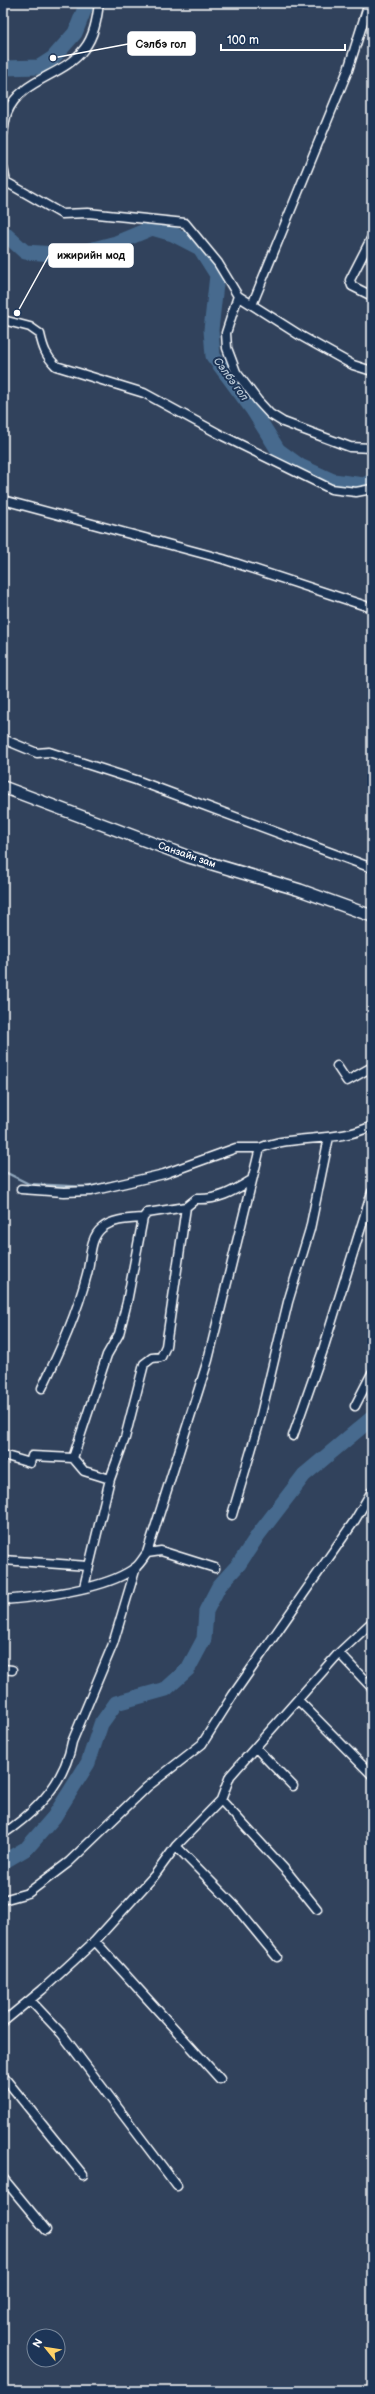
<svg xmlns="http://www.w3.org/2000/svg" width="375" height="2394" viewBox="0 0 375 2394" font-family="'Balsamiq Sans',sans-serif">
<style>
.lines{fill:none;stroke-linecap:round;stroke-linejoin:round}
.stream{stroke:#90a6bb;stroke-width:2.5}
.river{stroke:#466b8e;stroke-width:15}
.minor-casing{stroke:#fff;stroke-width:11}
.secondary-casing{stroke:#fff;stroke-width:14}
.minor{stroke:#1d3557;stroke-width:8}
.secondary{stroke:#1d3557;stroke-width:11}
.labels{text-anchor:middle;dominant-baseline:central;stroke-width:4;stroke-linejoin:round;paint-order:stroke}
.street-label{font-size:10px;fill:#fff;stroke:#1d3557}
.water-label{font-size:11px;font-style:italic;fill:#b5c4d2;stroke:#1d3557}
.leader{fill:none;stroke:#fff;stroke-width:1.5}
.callout-dot{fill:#fff;stroke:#1d3557;stroke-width:1.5}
.callout{fill:#fff;stroke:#fff;stroke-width:1.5}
.callout-label{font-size:11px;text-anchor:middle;font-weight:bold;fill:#111}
</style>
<rect width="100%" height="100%" fill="#31425c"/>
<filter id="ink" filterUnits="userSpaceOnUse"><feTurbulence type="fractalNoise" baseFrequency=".025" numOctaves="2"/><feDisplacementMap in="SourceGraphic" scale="8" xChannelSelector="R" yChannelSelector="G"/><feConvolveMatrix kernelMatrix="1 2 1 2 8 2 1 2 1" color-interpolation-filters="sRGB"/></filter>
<g filter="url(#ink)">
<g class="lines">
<path class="stream" d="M3 1171 29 1184 87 1187 117 1181"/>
<path class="river" d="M3 68 39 67 53 58 75 33 87 3
M3 232 25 252 71 255 116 243 152 228 173 234 200 248 217 275 211 330 213 356 253 410 278 450 300 466 333 481 364 485 372 481
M3 1862 27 1848 54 1817 88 1763 101 1724 116 1703 166 1689 188 1669 204 1639 206 1611 219 1586 239 1564 258 1535 304 1475 372 1418"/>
<defs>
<path id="minor" d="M3 134C4 127 5 119 7 113 21 78 63 77 84 49 94 37 97 19 99 3
M3 167 6 182 62 214 88 213 185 223 218 263 238 296 301 336 353 365 372 371
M372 237 350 280 352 286 372 296
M238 296 226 333 227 348 236 372 258 401 270 414 283 422 350 447 372 448
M252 305 348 70 369 3
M3 320 30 327 40 334C43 348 46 356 56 366L144 393 223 436 331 489 356 492 372 489
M3 500 223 559 372 608
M3 739 37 753 49 752 136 780 372 868
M337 1066 347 1081 372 1067
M21 1189 64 1192 91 1191 164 1174 236 1148H260
M42 1388C60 1351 77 1314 87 1274 91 1260 89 1238 102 1228 113 1219 129 1219 143 1218L147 1213 186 1207 196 1199C218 1200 232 1192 250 1181
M355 1406 372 1373
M293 1436 322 1353 372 1192
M3 1455 30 1463 32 1456 73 1458
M110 1479 84 1471 73 1458 107 1355 119 1334 127 1302 143 1218
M232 1515 258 1427 288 1302 310 1229 329 1137
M147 1553 161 1551 215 1568
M3 1560 88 1566
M84 1587 110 1479 125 1438 144 1364 152 1358 161 1357 166 1346 186 1207
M3 1600C39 1597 107 1590 136 1567 140 1564 144 1557 147 1553L208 1360 260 1148C295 1134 337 1143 372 1126
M339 1653 372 1688
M3 1669 12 1670
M298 1700 372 1775
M256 1748 293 1786
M221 1800 288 1873 317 1909
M3 1834C36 1812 65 1782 72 1742L113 1644 136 1567
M176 1846 235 1906 277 1957
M3 1900 28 1893 69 1862 147 1787 202 1744 233 1695 355 1520 372 1491
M95 1941 220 2079
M30 2000 62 2034 177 2186
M3 2022 42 1990 95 1941 154 1876 176 1846 221 1800 230 1776 339 1653 372 1622
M3 2076 83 2175
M3 2178 46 2230"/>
<path id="secondary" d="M3 787 189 857 300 890 372 916"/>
</defs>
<use href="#minor" class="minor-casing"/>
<use href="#secondary" class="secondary-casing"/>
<use href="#minor" class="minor"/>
<use href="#secondary" class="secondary"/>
</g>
</g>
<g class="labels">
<g class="street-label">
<text transform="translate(187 855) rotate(19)">Санзайн зам</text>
</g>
<g class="water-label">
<text transform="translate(231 379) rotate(54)">Сэлбэ гол</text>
</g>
</g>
<path class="leader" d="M53 58L128 44M17 313L49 255"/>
<g class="callout-dot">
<circle cx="53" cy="58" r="4"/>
<circle cx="17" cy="313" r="4"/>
</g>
<g class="callout">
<rect x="128" y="32" width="67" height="23" rx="4"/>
<rect x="49" y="244" width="84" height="23" rx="4"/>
</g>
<g class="callout-label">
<text x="161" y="48">Сэлбэ гол</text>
<text x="91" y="259">ижирийн мод</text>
</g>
<rect width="375" height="2394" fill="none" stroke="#1d3557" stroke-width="16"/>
<rect x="8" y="8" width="359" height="2378" fill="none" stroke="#fff" stroke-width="1.5" filter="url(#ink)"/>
<g transform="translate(46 2348) rotate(300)"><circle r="19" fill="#1d3557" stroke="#77869a"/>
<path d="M0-3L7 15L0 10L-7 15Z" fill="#ffd166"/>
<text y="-6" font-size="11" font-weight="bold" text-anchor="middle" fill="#ffffff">N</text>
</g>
<path d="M221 44v6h124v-6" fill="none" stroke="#ffffff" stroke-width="2"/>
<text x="227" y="44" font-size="12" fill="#ffffff" stroke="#1d3557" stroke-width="3" paint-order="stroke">100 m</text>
</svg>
